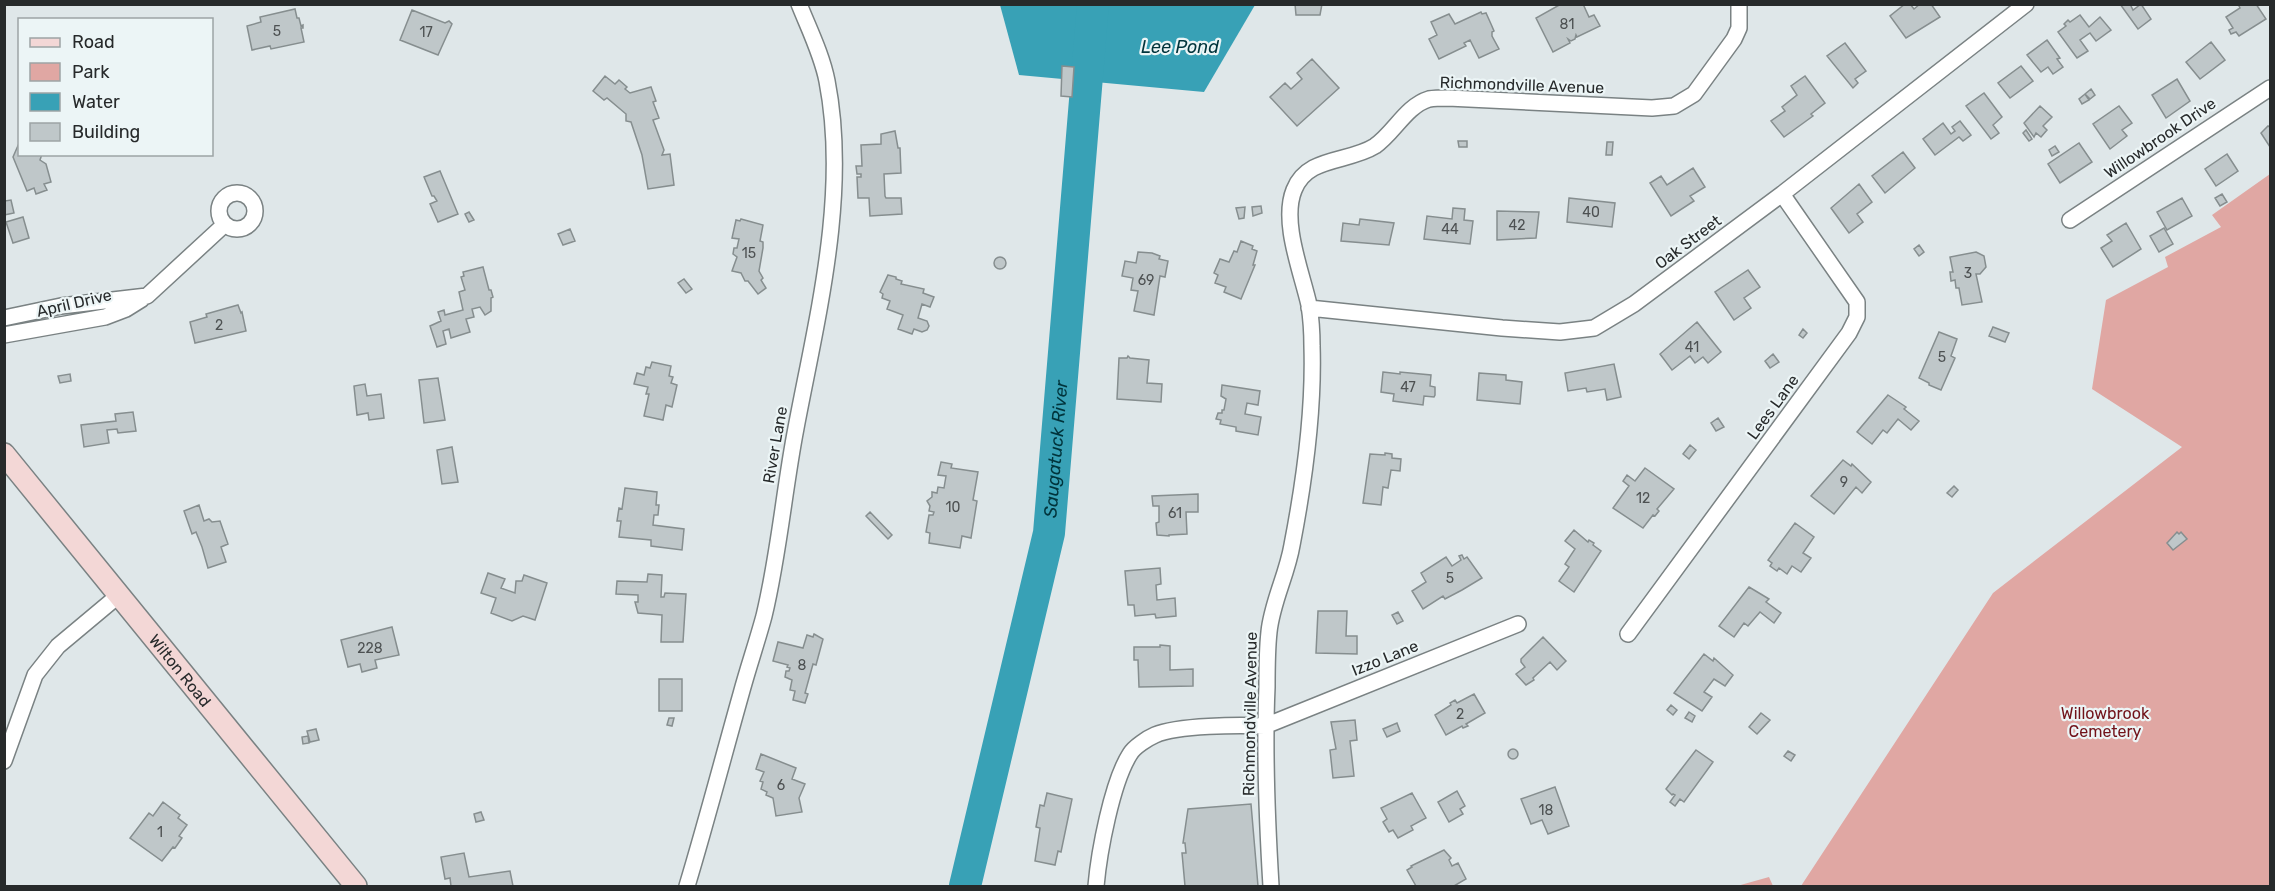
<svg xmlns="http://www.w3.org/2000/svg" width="2275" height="891" viewBox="0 0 2275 891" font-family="Rubik,sans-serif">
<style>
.green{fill:#e0a7a3}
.water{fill:#38a1b6}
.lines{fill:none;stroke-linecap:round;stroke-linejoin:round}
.river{stroke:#38a1b6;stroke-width:32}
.building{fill:#bfc7c9;stroke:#868e8f;stroke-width:1.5}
.street-casing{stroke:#7a8283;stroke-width:18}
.secondary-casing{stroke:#7a8283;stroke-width:24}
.street{stroke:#fff;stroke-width:15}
.secondary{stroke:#f3d7d6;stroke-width:21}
.labels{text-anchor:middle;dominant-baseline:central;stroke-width:4.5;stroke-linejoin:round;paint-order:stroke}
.number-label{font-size:14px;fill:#4d5152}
.street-label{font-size:16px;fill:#272a2b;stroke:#ecf5f6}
.park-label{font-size:16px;fill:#711219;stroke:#ecf5f6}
.water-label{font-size:18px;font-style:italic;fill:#01343c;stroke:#ecf5f6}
</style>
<rect width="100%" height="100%" fill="#dfe7e9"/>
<path class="green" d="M2270 174V886H1801L1993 593 2182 447 2092 389 2106 300 2168 267 2165 257 2221 227 2212 215Z
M1769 877 1773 886H1737Z"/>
<path class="water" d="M1000 5H1255L1204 92 1019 75Z"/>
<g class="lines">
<path class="river" id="s1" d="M965 886 1049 533 1093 4"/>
</g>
<path class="building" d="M1295 4H1322L1320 15H1296Z
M1561 4H1583L1589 17 1594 15 1600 26 1577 37 1576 35 1575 39 1571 41 1568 39 1570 43 1553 52 1536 18Z
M1910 4 1914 9 1920 4H1931L1940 17 1906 38 1890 16 1905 4Z
M2120 4H2130L2133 10 2141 4 2151 19 2138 29Z
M2238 4H2256L2266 19 2239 36 2236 32 2231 34 2229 30 2233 28 2226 17 2240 8Z
M295 9 297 18H299L301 26 303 25V28H301L304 42 271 49 270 46 252 50 247 26 261 22 260 17Z
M412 10 445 23 449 21 452 24 438 55 400 40Z
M1481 12 1482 14 1486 13 1491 24 1494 31 1492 32V36L1499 49 1479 58 1470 40 1464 43 1466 46 1439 59 1429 39 1437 35 1431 22 1449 14 1455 24Z
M2080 15 2089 27 2100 17 2111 30 2096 41 2090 33 2080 40 2088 51 2077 58 2058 32 2066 26 2064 24 2068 20 2070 22Z
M2047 40 2060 58 2057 59 2063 67 2053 74 2048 67 2041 72 2027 55Z
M2211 42 2225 60 2200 79 2186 62Z
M1845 43 1866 71 1855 79 1858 83 1853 88 1827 56Z
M1312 59 1339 88 1297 126 1270 97 1285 83 1291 89 1302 79 1297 73Z
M1062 66 1074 67 1072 97 1061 96Z
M2021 66 2033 81 2010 98 1998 83Z
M605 76 615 84 619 80 627 87 625 89 630 93 651 87 656 101 653 102 659 118 653 120 664 150 662 155 670 154 674 185 648 189 642 155 631 122 626 121V114L607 98 604 100 593 91Z
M1805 76 1825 103 1811 114 1813 116 1784 137 1771 121 1785 111 1782 107 1797 95 1791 86Z
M2177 79 2190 101 2166 118 2152 95Z
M2091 89 2095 95 2090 99 2085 94Z
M1984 93 2002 117 1993 125 1999 133 1991 139 1966 106Z
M2085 94 2089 100 2082 104 2079 99Z
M2040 106 2052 117 2043 126 2047 130 2041 137 2036 133 2034 137 2024 123Z
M2119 106 2132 123 2122 130 2127 136 2110 149 2093 124Z
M1960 121 1971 135 1963 141 1959 137 1935 155 1923 139 1943 123 1951 134 1955 131 1952 127Z
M2268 126 2270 127V147L2261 133Z
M2026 130 2032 139 2029 141 2023 133Z
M895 131 898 148H900L901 173 884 174 885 196 886 198H901L902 214 870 216 869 198H858L857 177H861V174H857L856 166H862L861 145 881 144V134Z
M20 141V154H42L40 160 46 164 51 182 44 184 47 190 36 194 34 188 27 191 13 157Z
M1458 141H1467V147H1459Z
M1607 142H1613L1612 155H1606Z
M2079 143 2092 162 2060 183 2048 164Z
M2055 146 2059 152 2052 156 2049 150Z
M1903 152 1915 168 1885 193 1872 176Z
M2227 154 2238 171 2216 186 2205 169Z
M1693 168 1705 187 1690 196 1694 201 1671 216 1650 183 1661 176 1667 185Z
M440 171 458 214 438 222 430 204 437 201 434 196H432L424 177Z
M1859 184 1872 202 1857 214 1863 222 1849 233 1831 208Z
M2222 194 2227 202 2220 206 2215 198Z
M4 198 5 201 11 200 14 213 4 215Z
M1569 198 1615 203 1612 227 1567 222Z
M2182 198 2192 216 2167 230 2157 212Z
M1261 206 1262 213 1253 216 1252 207Z
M1245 207 1244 218 1239 219 1236 208Z
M1453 208 1465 209 1464 220 1473 221 1470 244 1424 239 1427 216 1452 219Z
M1497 211 1539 212 1536 238 1497 240Z
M469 212 474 220 469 222 465 214Z
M23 217 29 238 13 243 6 222Z
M741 219 763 225 760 241 763 242V248L759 271 763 278 761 280 766 288 758 294 748 281H745L741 273 732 271 737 257 733 254 734 248H737L739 239 732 238 736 220 740 221Z
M1360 219 1394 223 1389 245 1341 241 1343 223 1359 225Z
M2126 223 2141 249 2113 267 2101 248 2112 241 2107 235Z
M2164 228 2173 244 2159 252 2150 236Z
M570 229 575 241 563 245 558 234Z
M1241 241 1253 246 1252 249 1257 251 1253 265H1255L1241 299 1224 292 1226 287 1215 283 1218 275 1214 273 1220 259 1229 262 1234 251 1237 252Z
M1919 245 1924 252 1919 256 1914 249Z
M1138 252 1152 253 1160 256 1159 259 1168 261 1165 277 1160 276 1154 315 1134 311 1138 291 1131 290 1133 278 1122 276 1125 261 1136 263Z
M1976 252 1984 256 1986 267 1980 274H1976L1982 302 1962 305 1959 288H1956L1955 280 1951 281 1950 272H1953L1950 257Z
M994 263a6 6 0 1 1 12 0a6 6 0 1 1-12 0Z
M483 267 489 290H491L493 297 491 298V311L485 315 480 307 472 309 474 317 466 319 470 332 451 338 449 329 443 331 446 344 437 347 430 326 441 321 438 312 444 310 445 315 463 310 459 292 465 290 461 277 464 276 463 272Z
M1748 270 1760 287 1744 298 1751 308 1734 320 1715 292Z
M888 275 896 277V279L902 281 901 284 924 289 923 293 934 297 930 307 922 304 918 318 927 321 929 326 927 330 922 332 914 329 912 334 898 329 903 315 887 309 890 301 882 298 883 294 880 292Z
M684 279 692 289 686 293 678 283Z
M238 305 241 313 242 312 246 331 195 343 190 322 207 317 206 314Z
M1697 322 1721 352 1708 363 1703 357 1695 363 1690 356 1672 370 1660 354Z
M1993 327 2009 333 2005 342 1989 336Z
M1803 329 1807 333 1803 338 1799 335Z
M1939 332 1957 339 1951 356 1955 358 1941 390 1929 385V383L1919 378Z
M1773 354 1779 362 1770 368 1765 361Z
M1128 356 1130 358 1149 360 1147 383 1162 384 1161 402 1117 399 1119 358H1127Z
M652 362 671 366 669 376 673 377 671 383 677 385 672 407 666 405 663 420 644 416 649 394H646L648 387 634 384 637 373 644 375 646 367 650 368Z
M1614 364 1621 397 1607 400 1605 389 1587 392 1586 388 1568 391 1565 373Z
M1383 372 1400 374V372L1431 375 1430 386 1435 387V395L1434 397 1424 396 1423 405 1393 401 1394 394 1381 392Z
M1479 373 1506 375V380L1522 382 1520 404 1477 400Z
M70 374 71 381 60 383 58 376Z
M438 378 445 420 424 423 419 380Z
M365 384 367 396 381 394 384 418 369 420 368 413 357 415 354 386Z
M1222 385 1260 391 1258 405 1247 403 1245 414 1261 417 1258 435 1236 431V427L1220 424 1221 420 1216 419 1218 413H1222V410H1224L1226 399 1221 396Z
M1888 395 1906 407 1904 409 1919 421 1911 430 1898 419 1887 433 1883 430 1872 444 1857 432Z
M133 412 136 431 118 433 117 429 107 430 109 443 84 447 81 425 116 421 115 414Z
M1718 418 1724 427 1716 431 1711 423Z
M1690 445 1696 450 1689 459 1683 454Z
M452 447 458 482 442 484 437 450Z
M1385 453 1392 454V458L1401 459 1400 471 1391 470 1388 488 1383 487 1381 505 1363 503 1370 454 1385 455Z
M1843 460 1851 466 1852 464 1871 482 1862 493 1856 487 1834 514 1811 496Z
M941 462 952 464 951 468 978 472 973 500 977 501 971 538 962 536 960 548 929 543 930 533 926 532 929 515H933L934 512 929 511 930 506 927 501 932 497V492L937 493 938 487 944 488 946 476 938 475Z
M1645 468 1674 489 1657 509 1659 511 1655 516 1653 515 1643 528 1613 508 1629 486 1623 481 1627 475 1635 481Z
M1954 486 1958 490 1952 497 1947 493Z
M625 488 657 492 656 505H659L658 515H654L653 525 684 529 682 550 651 546V540L619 537 621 521H617L619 508 622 509Z
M1198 494V512H1186L1187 534 1169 535V536L1157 535 1156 523 1159 522V506H1153L1152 496Z
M199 505 204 521 209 519 212 522 220 521 228 544 221 547 226 562 208 568 202 547 196 532 192 534 184 511Z
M870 512 892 535 888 539 866 516Z
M1795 523 1814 537 1803 553 1811 558 1801 572 1792 566 1787 574 1779 568 1777 571 1770 566 1772 563 1768 560Z
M1574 530 1588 542 1589 540 1594 543 1593 545 1601 551 1574 592 1559 581 1569 567 1565 564 1575 549 1565 541Z
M2177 532 2179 534 2181 532 2187 539 2173 550 2167 543Z
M1462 555 1464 559 1467 557 1482 578 1462 590 1445 599 1443 596 1423 609 1412 591 1426 582 1421 573 1446 557 1452 566 1461 560 1459 556Z
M1160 568 1161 584 1156 585 1157 600 1175 598 1176 616 1156 618 1155 614 1135 616 1134 605H1128L1125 571Z
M488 573 505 579 501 588 515 593 516 581H522L524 575 547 583 535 620 523 616 512 621 491 613 496 598 481 593Z
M648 574 662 575 661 597H664L665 593 686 594 683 642H661L662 615 638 613 635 602H638V595L616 594 617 581 647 582Z
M1749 587 1769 599 1766 602 1781 613 1774 623 1760 612 1748 626 1744 623 1734 637 1719 626Z
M1318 611H1347L1346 636H1357V654L1316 653Z
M1398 612 1403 621 1397 624 1392 615Z
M392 627 399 655 375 660 377 668 362 672 360 664 348 667 341 640Z
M814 634 823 639 816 665 813 664 805 693 808 694 805 703 793 700 795 691 790 690 792 680 785 677 786 671H789L790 668 787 667 788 665 773 661 778 642 803 648 807 635 813 637Z
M1543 637 1566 661 1557 670 1550 662 1533 678 1534 680 1526 685 1516 674 1525 667 1521 662V659Z
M1160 645 1170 646V670L1193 669V686L1139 687 1138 660H1134V647H1160Z
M1704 654 1713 661 1714 658 1733 675 1725 686 1714 679 1704 692 1712 697 1702 711 1674 693Z
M659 679H682V711H659Z
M1474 694 1485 713 1466 724 1468 726 1463 728 1462 726 1446 735 1435 715 1451 705 1450 703 1455 700 1457 703Z
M1671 705 1677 710 1673 715 1667 710Z
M1689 712 1695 716 1692 722 1685 718Z
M1761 713 1770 720 1757 734 1749 727Z
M669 718H674L672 726 667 725Z
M1355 720 1357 740 1350 741 1354 776 1333 778 1330 750 1336 749 1331 722Z
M1397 723 1400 731 1387 737 1383 729Z
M316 729 319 740 310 742 307 731Z
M308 736 309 743 303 744 302 737Z
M1508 754a5 5 0 1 1 10 0a5 5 0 1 1-10 0Z
M1696 750 1713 762 1684 802 1680 799 1675 806 1670 802 1675 795 1673 794 1672 795 1666 789Z
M1788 751 1795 755 1791 761 1784 756Z
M761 754 796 768 792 779 805 784 799 798 802 812 776 816 773 798 766 795 767 792 761 789 763 782 760 781 764 772 756 769Z
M1555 787 1569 826 1548 834 1542 820 1531 824 1521 799Z
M1457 791 1465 806 1460 809 1463 814 1449 822 1438 802Z
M1047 793 1072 799 1061 852 1058 851 1055 865 1035 861 1040 828 1036 827 1040 805 1044 806Z
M1412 793 1426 818 1411 826 1413 830 1398 838 1393 830 1389 832 1383 822 1387 819 1381 808Z
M163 802 180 815 178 818 187 825 179 836 182 838 175 848 173 847 162 861 130 838 149 813 153 816Z
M1251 804 1258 886H1185L1182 853H1186L1185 843H1183L1188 809Z
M481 812 484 820 476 822 474 814Z
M1444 850 1451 858 1449 860 1452 866 1458 863 1466 879 1454 886H1416L1407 870 1412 867 1411 866Z
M464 853 469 877 510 871 513 886H451L450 878 445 879 441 857Z"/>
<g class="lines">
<defs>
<path id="street" d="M219 211a18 18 0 1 1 36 0a18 18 0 1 1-36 0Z
M2070 220 2270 88
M1309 308 1502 328 1560 332 1594 328 1634 304 1782 194 2026 4
M4 318 61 306 147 296 224 225
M4 335 105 317 126 309 142 299
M1628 634 1849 333 1857 317V302L1782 194
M4 761 35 675 58 646 119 595
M687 886C706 823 723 758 741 694 748 668 757 642 764 616 779 554 784 490 796 428 817 317 849 194 827 81 822 55 809 29 799 4
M1096 886C1099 852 1112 782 1130 754 1134 747 1148 738 1155 735 1178 725 1239 725 1265 726L1518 624
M1271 886C1267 820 1264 754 1267 687 1267 669 1267 650 1269 632 1272 602 1287 575 1292 545 1304 483 1314 409 1312 346 1312 333 1311 318 1309 305 1302 273 1281 222 1294 190 1307 156 1348 163 1375 146 1394 133 1406 106 1429 99 1435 98 1442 98 1448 98L1652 108 1674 106 1694 94 1734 39 1739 28V4"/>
<g id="secondary">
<path id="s2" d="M4 454 356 886"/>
</g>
</defs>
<use href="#street" class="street-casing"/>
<use href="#secondary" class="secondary-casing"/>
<use href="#street" class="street"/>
<use href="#secondary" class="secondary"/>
</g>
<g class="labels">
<g class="number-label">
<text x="1567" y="24">81</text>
<text x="277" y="31">5</text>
<text x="426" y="32">17</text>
<text x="1591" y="212">40</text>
<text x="1517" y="225">42</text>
<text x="1450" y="229">44</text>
<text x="749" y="253">15</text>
<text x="1968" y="273">3</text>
<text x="1146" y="280">69</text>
<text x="219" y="325">2</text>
<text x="1692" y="347">41</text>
<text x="1942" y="357">5</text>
<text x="1408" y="387">47</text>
<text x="1844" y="482">9</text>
<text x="1643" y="498">12</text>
<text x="953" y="507">10</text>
<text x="1175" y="513">61</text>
<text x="1450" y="578">5</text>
<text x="370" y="648">228</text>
<text x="802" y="665">8</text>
<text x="1460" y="714">2</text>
<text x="781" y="785">6</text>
<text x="1546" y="810">18</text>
<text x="160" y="832">1</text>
</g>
<g class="street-label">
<text transform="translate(1522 85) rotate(2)">Richmondville Avenue</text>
<text transform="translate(2160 138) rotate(-34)">Willowbrook Drive</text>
<text transform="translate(1688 242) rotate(-37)">Oak Street</text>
<text transform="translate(74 303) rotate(-13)">April Drive</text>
<text transform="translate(1773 407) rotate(-54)">Lees Lane</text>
<text transform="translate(775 445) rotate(-80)">River Lane</text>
<text transform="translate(1385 658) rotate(-22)">Izzo Lane</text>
<text stroke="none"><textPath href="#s2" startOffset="279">Wilton Road</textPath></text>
<text transform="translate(1250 714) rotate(-89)">Richmondville Avenue</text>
</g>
<g class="park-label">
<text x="2105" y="713">Willowbrook<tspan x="2105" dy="18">Cemetery</tspan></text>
</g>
<g class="water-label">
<text x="1180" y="47">Lee Pond</text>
<text stroke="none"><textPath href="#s1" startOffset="447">Saugatuck River</textPath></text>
</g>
</g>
<rect width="2275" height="891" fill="none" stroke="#272a2b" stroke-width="12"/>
<rect x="18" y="18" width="195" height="138" fill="#ecf5f6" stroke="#9da4a5" stroke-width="1.5"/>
<rect x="30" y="38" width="30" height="9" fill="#f3d7d6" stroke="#9da4a5" stroke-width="1.5"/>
<text x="72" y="48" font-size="18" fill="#272a2b">Road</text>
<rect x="30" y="63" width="30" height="18" fill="#e0a7a3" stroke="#9da4a5" stroke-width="1.5"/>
<text x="72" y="78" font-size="18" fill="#272a2b">Park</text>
<rect x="30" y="93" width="30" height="18" fill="#38a1b6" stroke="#9da4a5" stroke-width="1.5"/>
<text x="72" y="108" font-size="18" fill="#272a2b">Water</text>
<rect x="30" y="123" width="30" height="18" fill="#bfc7c9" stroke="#9da4a5" stroke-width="1.5"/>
<text x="72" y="138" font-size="18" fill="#272a2b">Building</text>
</svg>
